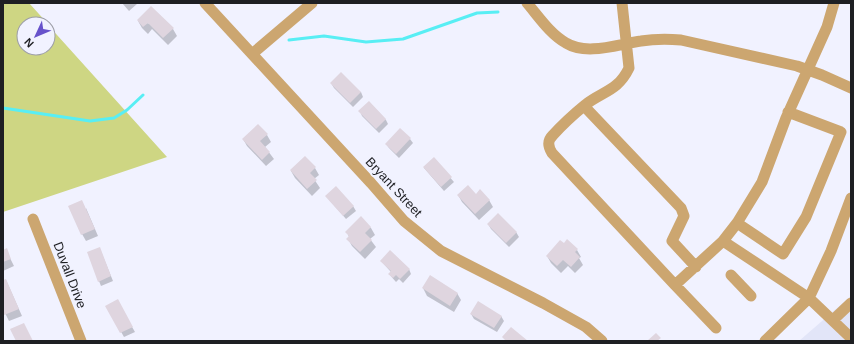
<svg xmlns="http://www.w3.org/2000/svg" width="854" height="344" viewBox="0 0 854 344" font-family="Arial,sans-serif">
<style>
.built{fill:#e2e5f8}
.green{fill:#ced683}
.shadow{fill:#0003}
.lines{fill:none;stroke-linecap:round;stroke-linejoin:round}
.stream{stroke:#58eef4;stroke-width:3}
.building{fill:#dfd5df}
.minor{stroke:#cca670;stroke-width:11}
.labels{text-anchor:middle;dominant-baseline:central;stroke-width:3.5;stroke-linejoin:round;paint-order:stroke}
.street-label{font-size:13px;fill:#1e1f23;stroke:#f1f2ff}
</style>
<rect width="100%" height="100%" fill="#f1f2ff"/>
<path class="built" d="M851 296V341H799Z"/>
<path class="green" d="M3 3H29L48 24H24V48H48V25L167 157 3 212Z"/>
<path class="shadow" d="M122 3H137V4L129 11Z
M138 21 173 29 177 36 168 45 152 29 148 34 142 28Z
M331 83 361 92 363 97 353 107 334 88Z
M369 102 386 120 388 124 379 133 362 116 360 111Z
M267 135 271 142 265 147 274 159 266 166 247 146 243 139Z
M410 139 413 143 399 158 389 148 386 144Z
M434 159 454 182 444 191 424 168Z
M315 168 319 175 314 179 320 188 312 196 295 178 291 171Z
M458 195 489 200 493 207 479 220 462 202Z
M326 196 353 206 356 211 346 219Z
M86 208 98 236 86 241 82 234Z
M361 218 371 228 375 235 370 239 376 247 365 259 352 246 348 239 349 237 347 232Z
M488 224 516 232 519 237 509 247 491 229Z
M100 249 113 281 101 286 99 281Z
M6 250 14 266 3 271V251Z
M577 250 581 257 579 258 583 265 575 273 568 266 561 273 551 263 547 256Z
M381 261 409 269 411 274 403 283 399 279 396 282 389 274 391 272Z
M6 280 22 316 9 321 3 309V281Z
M423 288 457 293 461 300 454 312 427 296Z
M117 301 135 332 124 337 107 307Z
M471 314 501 316 504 321 497 332 474 319Z"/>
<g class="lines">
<path class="stream" d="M289 40 324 36 366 42 403 39 477 13 498 12
M3 108 90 121 114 118 127 110 143 95"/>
</g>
<path class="building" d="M151 6 174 28 163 38 148 23 143 27 137 20Z
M341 72 361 92 350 103 330 83Z
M369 101 386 119 376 129 358 111Z
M258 124 268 134 260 141 270 152 262 160 242 139Z
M400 128 411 138 396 154 385 144Z
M305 156 316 167 310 173 317 180 307 189 290 170Z
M434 157 452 177 441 187 423 167Z
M468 185 476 194 480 189 490 200 475 214 457 195Z
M336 186 354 206 343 216 325 196Z
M82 200 95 229 81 235 68 206Z
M498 213 517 232 506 243 487 224Z
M361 216 371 227 365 233 372 240 360 252 346 239 349 236 345 232Z
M567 239 578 249 575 252 580 257 571 267 563 260 557 266 546 256 560 240 564 243Z
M100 247 111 276 98 282 87 252Z
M7 248 11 259 3 262V250Z
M390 250 410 269 400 279 396 275 393 278 388 274 391 271 380 261Z
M430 275 458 293 450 306 422 288Z
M6 279 19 309 4 315 3 311V280Z
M118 299 133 327 120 333 105 306Z
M478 301 502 316 494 328 470 314Z
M24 323 33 341H16L10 329Z
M511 327 528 341H506L502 337Z
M656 333 661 338 657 341H647Z"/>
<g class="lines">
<path class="minor" d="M205 3 371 183 404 221 441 251 543 303 586 327 602 341
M527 3C539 17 550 34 566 43 587 56 618 44 641 41 654 39 668 39 681 40L797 66 822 75 851 88
M622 3 629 68C618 91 603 91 585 105 574 114 563 124 553 135 547 141 548 146 552 153L675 285 723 241
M834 3 827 27 786 118 762 182 737 223 723 241 809 298 851 338
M252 54 312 3
M584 106 681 208 684 216 672 241 696 267
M33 219 81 341
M737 223 783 254 806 217 841 132 788 112
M731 275 751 296
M675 285 716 328
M833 320 851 303
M765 341 809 298 831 251 851 198"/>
</g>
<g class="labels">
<g class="street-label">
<text transform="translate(394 187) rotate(47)">Bryant Street</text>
<text transform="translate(70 275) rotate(69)">Duvall Drive</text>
</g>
</g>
<rect width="854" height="344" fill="none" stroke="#1e1f23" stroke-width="8"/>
<g transform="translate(36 36) rotate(226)"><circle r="19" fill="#f1f2ff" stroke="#9d9ea7"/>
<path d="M0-3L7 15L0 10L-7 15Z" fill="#6752cb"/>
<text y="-6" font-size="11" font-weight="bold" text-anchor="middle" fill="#1e1f23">N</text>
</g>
</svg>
